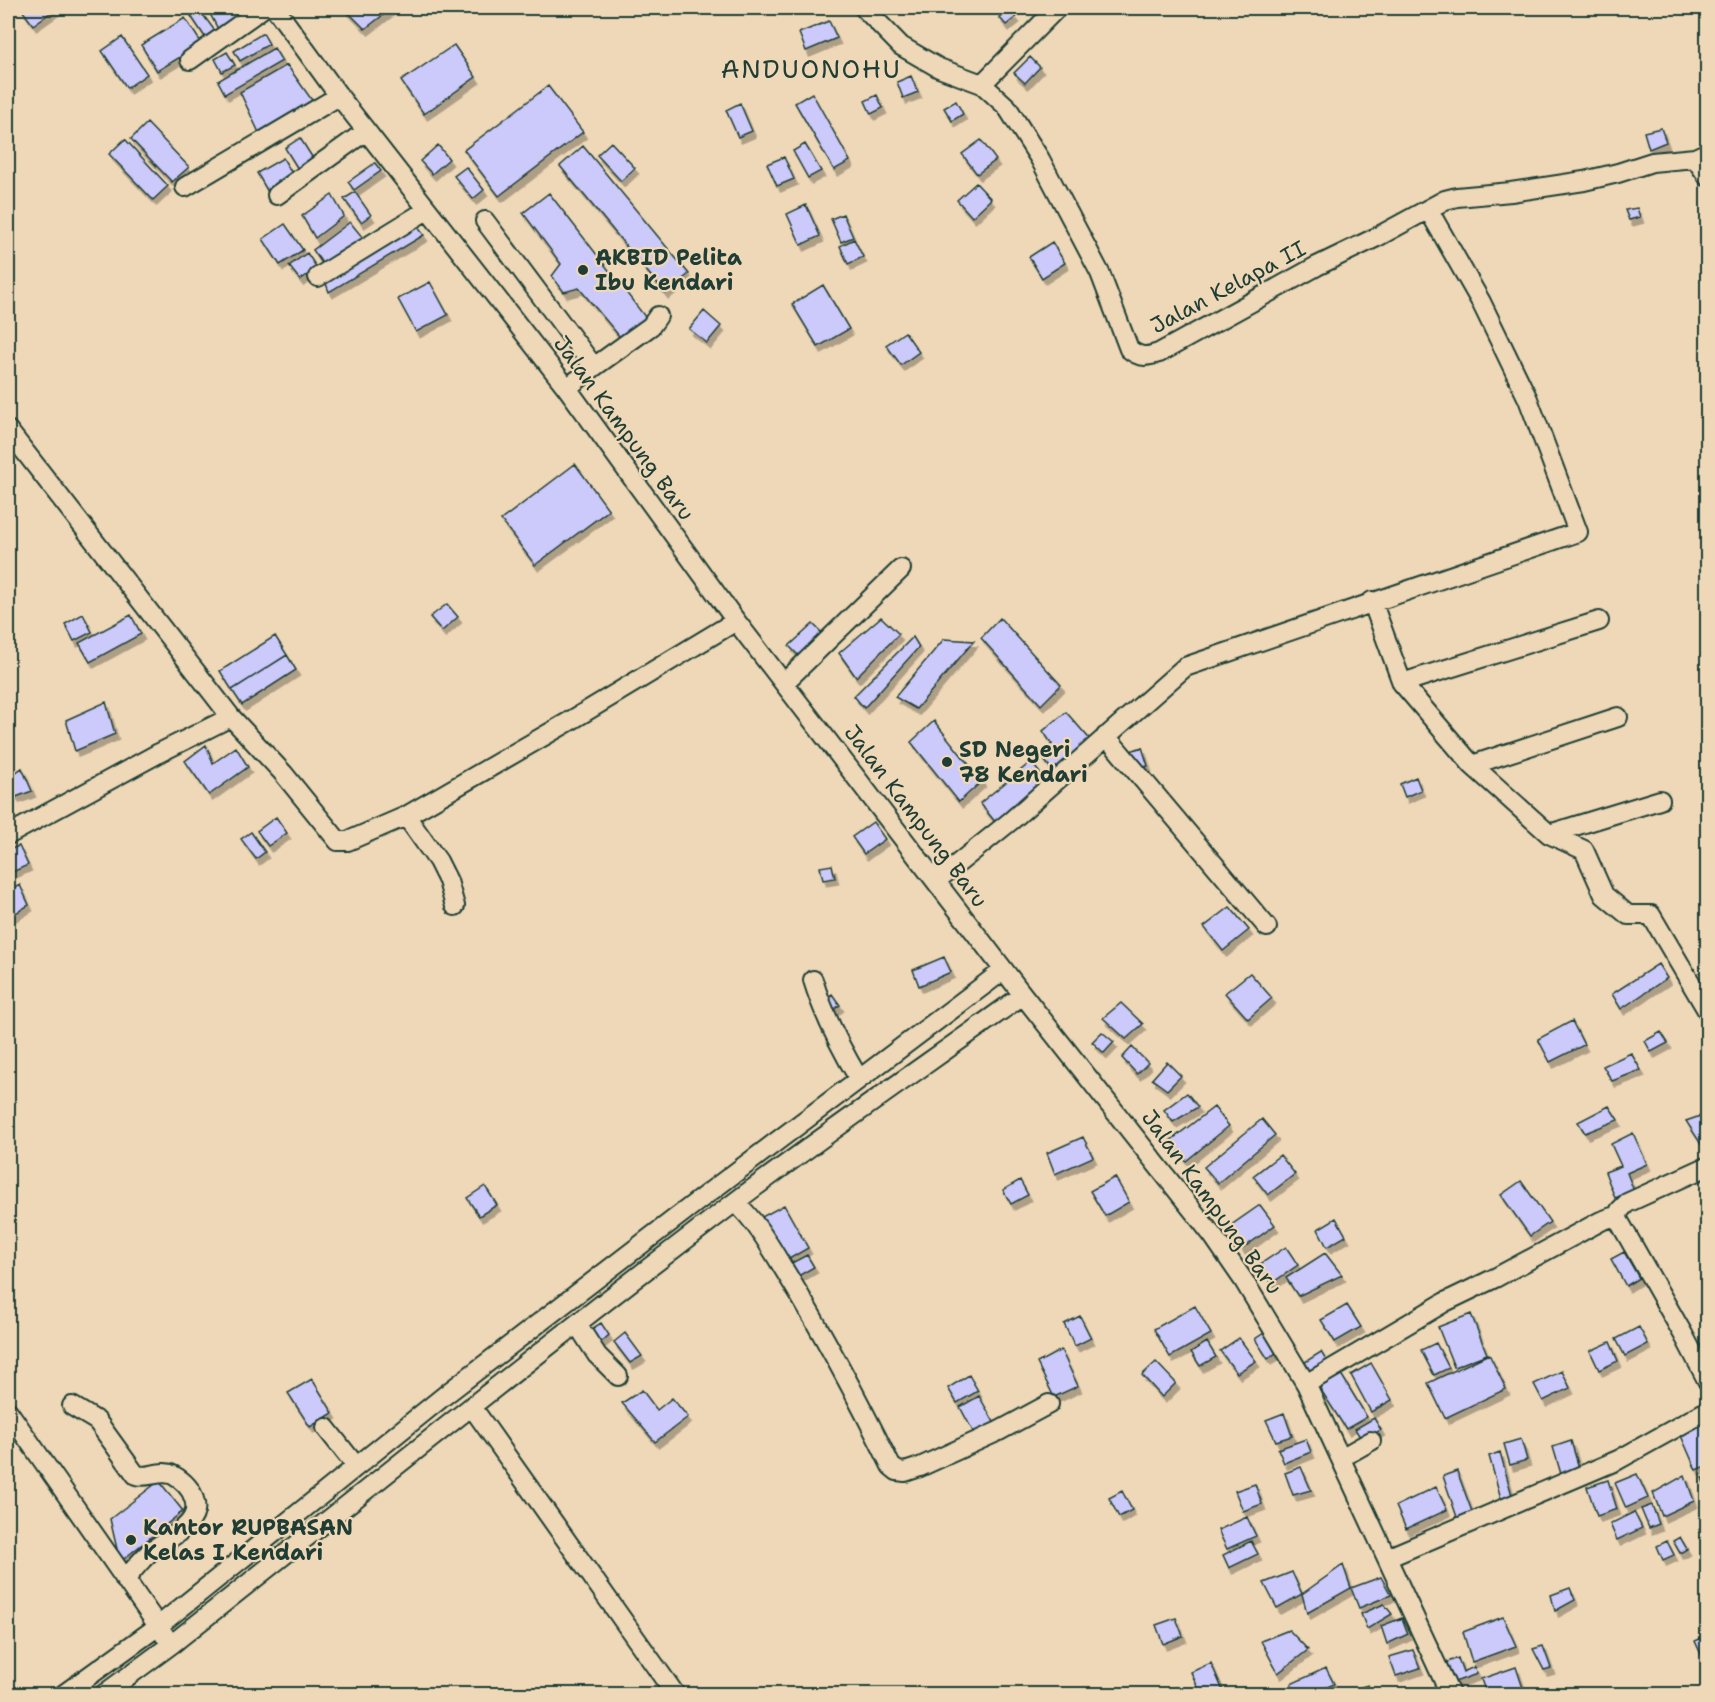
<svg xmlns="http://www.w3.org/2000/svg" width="1715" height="1702" viewBox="0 0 1715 1702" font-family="'Shantell Sans',sans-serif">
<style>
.building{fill:#ccc9fb;stroke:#1f3d34;stroke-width:1.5;filter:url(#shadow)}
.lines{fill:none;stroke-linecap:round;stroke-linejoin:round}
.minor-casing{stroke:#1f3d34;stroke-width:22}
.minor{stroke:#eed8b7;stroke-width:18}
.poi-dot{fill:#1f3d34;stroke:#eed8b7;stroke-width:2}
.labels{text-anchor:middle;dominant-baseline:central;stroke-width:4.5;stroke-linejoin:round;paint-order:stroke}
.poi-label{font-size:22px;font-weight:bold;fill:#1f3d34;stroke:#eed8b7;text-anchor:start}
.street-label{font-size:22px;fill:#1f3d34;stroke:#eed8b7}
.quarter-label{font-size:26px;letter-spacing:1.5px;fill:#1f3d34;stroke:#eed8b7}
</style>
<defs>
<filter id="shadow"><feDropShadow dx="3.5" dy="6" stdDeviation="0" flood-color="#0004"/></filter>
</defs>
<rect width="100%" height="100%" fill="#eed8b7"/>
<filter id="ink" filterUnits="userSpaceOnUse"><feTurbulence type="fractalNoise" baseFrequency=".0167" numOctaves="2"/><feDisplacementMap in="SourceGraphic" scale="12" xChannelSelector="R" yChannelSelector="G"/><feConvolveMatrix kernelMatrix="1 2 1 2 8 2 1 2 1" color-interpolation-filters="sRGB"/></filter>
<g filter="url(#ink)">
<path class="building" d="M25 8H57L33 25 22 10Z
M198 8 215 31 205 37 189 13Z
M207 8H233L239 19 218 29Z
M344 8H392L365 29Z
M1009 9 1016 17 1006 25 999 17Z
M185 18 202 44 157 71 141 45Z
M829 21 837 38 806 51 799 33Z
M263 33 269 44 240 61 234 51Z
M122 37 147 74 127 88 102 51Z
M454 45 476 77 424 114 401 81Z
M274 48 282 61 225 94 218 81Z
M227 52 235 65 222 72 215 59Z
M1030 57 1040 67 1025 83 1014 73Z
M287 65 314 103 261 137 240 92Z
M911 76 918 92 903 98 897 82Z
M548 86 583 132 499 196 464 150Z
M812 93 850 161 834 170 795 103Z
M877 95 883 108 871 114 865 101Z
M956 101 963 114 952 121 944 108Z
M740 103 752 131 738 137 726 110Z
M147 123 189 167 172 182 131 139Z
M1661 128 1666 142 1649 149 1644 132Z
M300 138 314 160 298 169 285 148Z
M125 139 168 186 153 200 109 154Z
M981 140 996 160 977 174 962 154Z
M611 142 635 168 621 181 597 155Z
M805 144 821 171 808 178 793 151Z
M438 145 449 159 432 174 420 161Z
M583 146 689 274 665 293 560 166Z
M784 157 794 179 777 186 767 164Z
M283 158 294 177 268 192 257 173Z
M375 163 381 171 354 190 348 182Z
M466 167 484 190 473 199 454 176Z
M976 183 991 199 972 217 957 200Z
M355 192 371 215 361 222 344 199Z
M549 193 646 318 620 337 579 288 564 292 552 276 561 264 523 213Z
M332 195 344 216 315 238 302 216Z
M806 205 820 236 801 245 787 214Z
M1637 208 1640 217 1629 220 1625 210Z
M843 214 853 237 841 242 831 219Z
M350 222 363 238 324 266 313 250Z
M414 222 424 235 329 292 324 278Z
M285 224 303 250 280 265 263 239Z
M854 239 863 257 848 264 840 246Z
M1052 242 1065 263 1042 278 1029 257Z
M307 253 317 268 300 280 289 266Z
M430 282 448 315 416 332 398 299Z
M823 285 849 329 818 347 792 304Z
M704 311 721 326 707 343 689 329Z
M905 332 919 352 901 365 886 345Z
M575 464 609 510 535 565 501 520Z
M447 604 458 617 442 631 430 617Z
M83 614 92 632 74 641 65 624Z
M131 615 141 634 90 662 79 643Z
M881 617 899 634 856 677 839 653Z
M1000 618 1061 685 1041 705 981 638Z
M813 624 826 637 802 659 789 646Z
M275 636 287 655 232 690 220 671Z
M913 637 919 647 864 708 854 696Z
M944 639 974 641 916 709 895 697Z
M287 655 296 670 242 705 232 690Z
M106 702 115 734 75 751 66 720Z
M1066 712 1094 744 1055 774 1040 754 1052 744 1043 731Z
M934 721 982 781 959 802 911 742Z
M206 745 213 763 236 747 248 767 209 795 185 761Z
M1142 747 1148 766 1134 770 1128 752Z
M1031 762 1047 782 996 823 980 803Z
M22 768 32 791 16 797 8 784V778Z
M1416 777 1421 790 1405 797 1400 784Z
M276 817 287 833 268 846 257 831Z
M873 822 885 839 864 854 852 837Z
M251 832 265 852 256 859 241 839Z
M19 846 28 865 8 874V850Z
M832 865 835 878 823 880 820 867Z
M20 885 29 905 11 916 8 909V891Z
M1230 907 1249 930 1223 951 1204 927Z
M944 957 951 972 919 986 913 970Z
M1658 964 1667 978 1621 1009 1612 994Z
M1250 973 1272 998 1248 1019 1225 993Z
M832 994 840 1005 832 1011 824 1000Z
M1121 1003 1143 1024 1126 1039 1103 1018Z
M1572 1021 1584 1045 1550 1062 1538 1039Z
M1102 1032 1114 1042 1104 1053 1092 1042Z
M1661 1032 1668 1043 1651 1052 1645 1041Z
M1132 1047 1148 1063 1137 1074 1122 1058Z
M1631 1053 1641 1070 1612 1081 1603 1066Z
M1167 1062 1181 1076 1167 1090 1152 1079Z
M1187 1093 1198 1107 1173 1122 1164 1110Z
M1609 1106 1618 1120 1585 1133 1578 1122Z
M1214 1107 1229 1126 1186 1161 1170 1141Z
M1706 1114 1708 1142 1701 1144 1686 1121Z
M1262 1119 1275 1135 1218 1183 1204 1167Z
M1633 1133 1647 1164 1627 1173 1634 1191 1615 1198 1605 1172 1621 1166 1611 1144Z
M1083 1137 1093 1157 1055 1174 1047 1153Z
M1280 1155 1295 1174 1268 1195 1253 1176Z
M1115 1177 1129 1202 1105 1216 1090 1191Z
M1020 1180 1028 1195 1011 1204 1003 1190Z
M1521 1181 1550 1222 1530 1236 1501 1195Z
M485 1186 497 1205 479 1216 467 1198Z
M784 1205 808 1248 784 1262 760 1218Z
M1260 1205 1275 1225 1242 1249 1227 1228Z
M1336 1218 1346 1236 1327 1247 1318 1229Z
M1286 1247 1298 1265 1272 1283 1259 1265Z
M1624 1252 1639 1278 1626 1286 1611 1259Z
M1325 1253 1342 1275 1298 1296 1286 1278Z
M807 1255 814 1267 793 1279 786 1266Z
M1347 1305 1361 1327 1335 1342 1321 1320Z
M1195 1306 1211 1334 1170 1357 1154 1329Z
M1471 1314 1487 1354 1454 1367 1438 1327Z
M1080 1316 1091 1338 1075 1346 1064 1324Z
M601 1323 609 1335 600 1343 590 1330Z
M1639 1327 1648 1344 1625 1356 1616 1339Z
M625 1333 642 1356 630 1363 614 1342Z
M1264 1333 1277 1352 1268 1359 1255 1339Z
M1239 1338 1256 1361 1237 1373 1220 1351Z
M1207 1342 1216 1357 1200 1366 1191 1352Z
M1610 1342 1618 1361 1599 1370 1590 1351Z
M1436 1343 1449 1368 1434 1375 1421 1350Z
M1061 1350 1078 1386 1054 1397 1037 1363Z
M1321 1352 1329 1365 1312 1375 1305 1362Z
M1489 1354 1506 1389 1445 1418 1428 1383Z
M1156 1362 1176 1383 1162 1397 1142 1375Z
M1371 1363 1392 1400 1371 1412 1351 1375Z
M1562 1371 1570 1388 1543 1401 1534 1384Z
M1341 1374 1367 1417 1346 1429 1319 1387Z
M969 1375 978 1391 957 1403 948 1388Z
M312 1379 333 1413 310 1427 288 1393Z
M642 1390 657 1410 672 1398 688 1417 655 1442 622 1403Z
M979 1396 995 1424 975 1435 960 1407Z
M1284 1413 1292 1436 1276 1441 1266 1420Z
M1374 1418 1381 1430 1362 1440 1355 1429Z
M1703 1420 1708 1427V1465L1696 1470 1679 1431Z
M1306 1439 1311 1452 1284 1463 1278 1449Z
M1521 1439 1527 1460 1510 1465 1504 1444Z
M1571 1441 1579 1468 1561 1474 1553 1447Z
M1500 1452 1513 1499 1502 1502 1489 1456Z
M1301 1467 1311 1490 1293 1495 1285 1473Z
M1457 1471 1474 1517 1459 1523 1443 1476Z
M1637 1474 1648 1498 1626 1508 1615 1483Z
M1685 1475 1694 1501 1662 1516 1653 1493Z
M1708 1476V1494L1702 1478Z
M1608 1480 1617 1509 1597 1516 1587 1487Z
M159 1481 183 1511 120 1562 110 1519Z
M1255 1484 1262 1504 1243 1511 1235 1491Z
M1436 1487 1447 1510 1406 1529 1396 1506Z
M1122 1491 1132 1510 1119 1517 1109 1498Z
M1652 1505 1659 1524 1649 1528 1641 1509Z
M1634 1512 1642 1528 1617 1540 1610 1524Z
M1247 1517 1256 1536 1227 1549 1218 1530Z
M1680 1537 1687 1549 1680 1553 1673 1541Z
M1251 1541 1258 1554 1229 1568 1223 1555Z
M1667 1541 1674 1555 1663 1560 1657 1546Z
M1343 1565 1351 1588 1307 1613 1302 1594Z
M1292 1572 1302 1594 1277 1608 1264 1583Z
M1381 1577 1391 1595 1359 1608 1351 1588Z
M1570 1588 1575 1600 1555 1611 1551 1595Z
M1384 1604 1392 1614 1367 1629 1361 1614Z
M1503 1617 1516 1646 1472 1662 1463 1632Z
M1176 1618 1183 1636 1163 1644 1156 1625Z
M1402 1618 1408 1634 1387 1644 1381 1626Z
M1289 1630 1308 1650 1278 1673 1261 1641Z
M1708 1635V1664L1706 1665 1695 1641Z
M1543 1646 1551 1668 1544 1670 1533 1649Z
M1413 1650 1420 1668 1396 1676 1389 1657Z
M1458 1658 1463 1672 1474 1667 1477 1674 1452 1683 1445 1663Z
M1211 1663 1224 1693 1220 1694H1201L1191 1672Z
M1516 1667 1525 1694H1486L1481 1679Z
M1326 1668 1334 1684 1312 1694H1296L1291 1684Z
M1368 1685 1371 1694H1341V1693Z
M1176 1687 1180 1694H1162Z"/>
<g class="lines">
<defs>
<path id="minor" d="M275 8 339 96 567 388 736 621 1023 995 1213 1236 1244 1281 1306 1384 1450 1694
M864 8 901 46 939 68 982 84 1007 107 1040 159 1100 273 1129 349C1140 358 1146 357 1159 353L1317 266 1377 237 1445 200 1457 197 1511 192 1584 181 1618 173 1652 162 1695 158 1708 152
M190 60 263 8
M982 84 1057 8
M1695 158 1708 177
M185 187 339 96
M277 195 366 131
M485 221 594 367 567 388
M318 277 427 210
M594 367 651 326 658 316
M8 430 231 717 283 773 338 841H348L406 816 570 721 736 621
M1372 601 1402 683 1472 765 1549 834 1584 850 1604 895 1628 915H1651L1708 1012
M784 683 901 569
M1402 683 1599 621
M1106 736 1267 927
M1472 765 1618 717
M406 816 438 861 448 881 455 906
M1549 834 1660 800
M8 835 159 753 231 717
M936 881 1012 820 1185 667 1578 532 1528 399 1481 302 1428 209
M813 980C824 1016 840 1047 859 1079
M735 1202C758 1223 772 1250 788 1276 826 1338 859 1401 891 1466L897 1471 905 1472 920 1467 999 1431 1049 1404
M1617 1218 1620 1210 1627 1203 1708 1166
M577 1324 597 1355 618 1376
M1306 1384 1445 1302 1495 1278 1601 1221 1612 1217 1619 1221 1683 1334 1708 1382
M72 1406 97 1421 136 1475C148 1479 161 1469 173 1475 182 1480 191 1488 194 1499 203 1525 167 1538 150 1552 141 1560 133 1570 125 1580
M472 1407 675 1694
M8 1411 165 1636
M326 1428 356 1466
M1341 1458 1371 1441
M1387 1558 1618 1460 1708 1410
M64 1694 157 1627 449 1392 707 1194 1004 970
M104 1694 172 1644C359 1496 545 1346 735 1202 829 1131 927 1064 1023 995"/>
</defs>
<use href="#minor" class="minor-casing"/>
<use href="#minor" class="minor"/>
</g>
</g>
<g class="poi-dot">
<circle cx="583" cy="270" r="6"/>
<circle cx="947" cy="762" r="6"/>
<circle cx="131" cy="1540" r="6"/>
</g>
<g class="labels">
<g class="poi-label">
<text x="595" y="257">AKBID Pelita<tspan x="595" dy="25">Ibu Kendari</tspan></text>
<text x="959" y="749">SD Negeri<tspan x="959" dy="25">78 Kendari</tspan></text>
<text x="143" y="1527">Kantor RUPBASAN<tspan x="143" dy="25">Kelas I Kendari</tspan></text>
</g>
<g class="street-label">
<text transform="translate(1228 287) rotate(-28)">Jalan Kelapa II</text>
<text transform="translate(624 428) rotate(54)">Jalan Kampung Baru</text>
<text transform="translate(916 816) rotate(53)">Jalan Kampung Baru</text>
<text transform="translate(1212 1202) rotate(54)">Jalan Kampung Baru</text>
</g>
<g class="quarter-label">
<text x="811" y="68">ANDUONOHU</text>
</g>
</g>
<rect width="1715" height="1702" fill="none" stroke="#eed8b7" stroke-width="30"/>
<rect x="15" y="15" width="1685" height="1672" fill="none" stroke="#1f3d34" stroke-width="2" filter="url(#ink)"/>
</svg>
